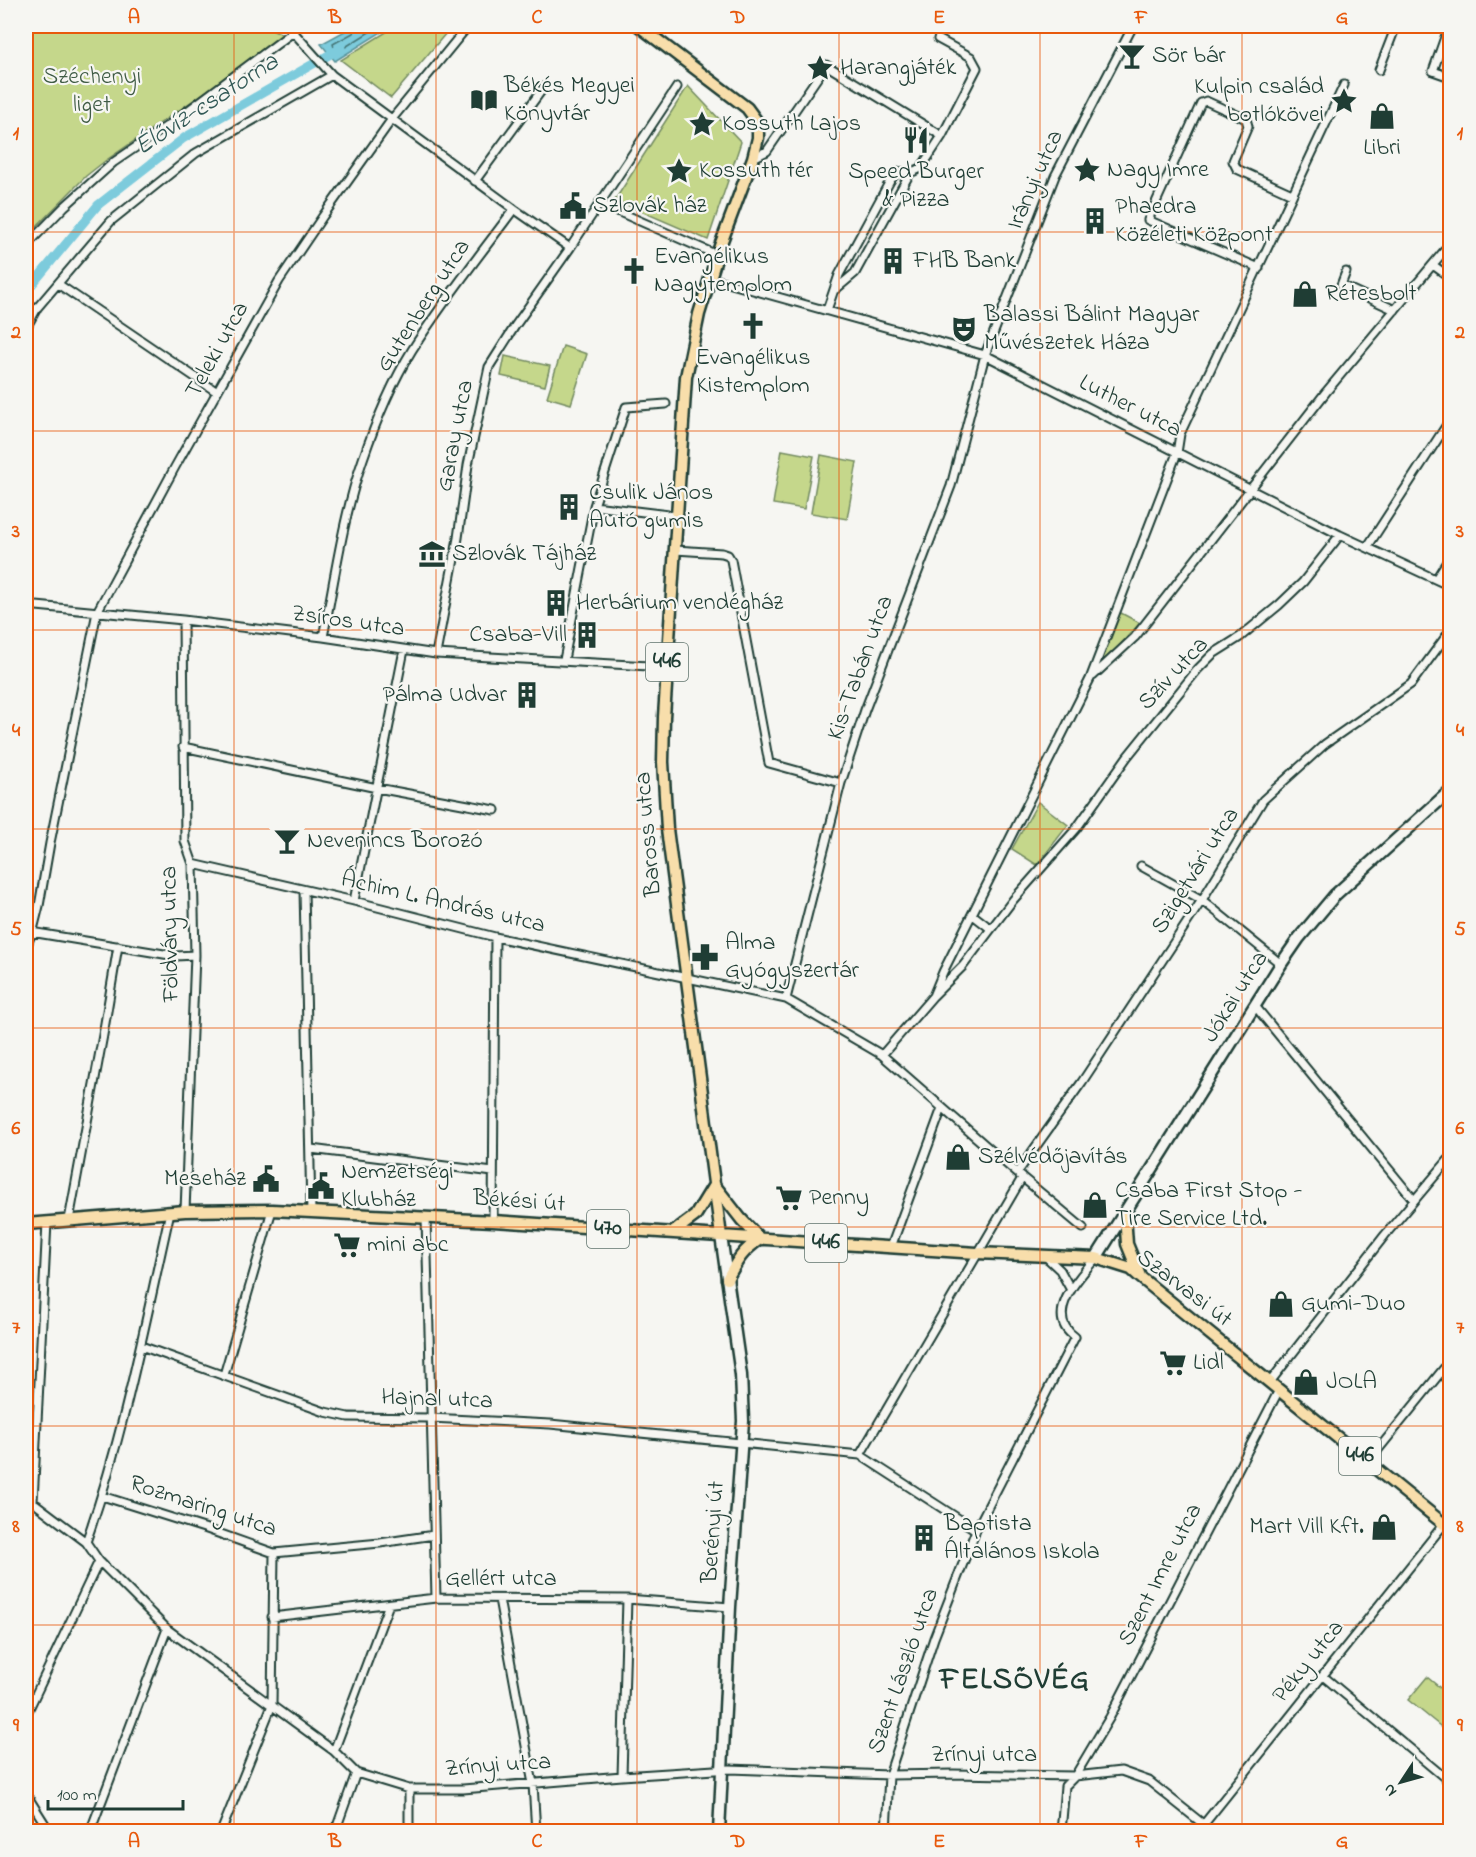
<svg xmlns="http://www.w3.org/2000/svg" width="1476" height="1857" viewBox="0 0 1476 1857" font-family="'Indie Flower',sans-serif">
<style>
.green{fill:#c5d78b;stroke:#728a60;stroke-width:1.5}
.water{fill:#7dcbdc;stroke:#579299;stroke-width:1.5}
.lines{fill:none;stroke-linecap:round;stroke-linejoin:round}
.shore{stroke:#457677;stroke-width:1.5}
.canal{stroke:#7dcbdc;stroke-width:9}
.street-casing{stroke:#1f3d34;stroke-width:11}
.secondary-casing{stroke:#1f3d34;stroke-width:15}
.primary-casing{stroke:#1f3d34;stroke-width:15}
.street{stroke:#f6f6f2;stroke-width:7}
.secondary{stroke:#f6f6f2;stroke-width:10}
.primary{stroke:#f8deab;stroke-width:10}
.grid{fill:none;stroke:#e8590c;stroke-width:1.5;stroke-opacity:0.55}
.labels{text-anchor:middle;dominant-baseline:central;stroke-width:4.5;stroke-linejoin:round;paint-order:stroke}
.shield{fill:#f6f6f2;stroke:#60746d;stroke-width:1.5}
.shield-label{font-size:22px;font-weight:bold;fill:#1f3d34}
.poi-label{font-size:24px;fill:#1f3d34;stroke:#f6f6f2;text-anchor:start}
.park-label{font-size:24px;fill:#405c45;stroke:#f6f6f2}
.street-label{font-size:24px;fill:#1f3d34;stroke:#f6f6f2}
.water-label{font-size:26px;font-style:italic;fill:#325956;stroke:#f6f6f2}
.district-label{font-size:30px;font-weight:bold;letter-spacing:1.5px;fill:#1f3d34;stroke:#f6f6f2}
.neatline{fill:none;stroke:#e8590c;stroke-width:2}
.grid-label{font-size:20px;text-anchor:middle;font-weight:bold;fill:#e8590c}
</style>
<rect width="100%" height="100%" fill="#f6f6f2"/>
<filter id="ink" filterUnits="userSpaceOnUse"><feTurbulence type="fractalNoise" baseFrequency=".0167" numOctaves="2"/><feDisplacementMap in="SourceGraphic" scale="12" xChannelSelector="R" yChannelSelector="G"/><feConvolveMatrix kernelMatrix="1 2 1 2 8 2 1 2 1" color-interpolation-filters="sRGB"/></filter>
<g filter="url(#ink)">
<path class="green" d="M26 26H265L287 36 105 161 86 176 26 237Z
M396 26H452L391 98 341 60Z
M688 86 741 142 708 240 615 200Z
M563 346 587 354 571 404 547 397Z
M505 356 550 366 545 386 501 376Z
M782 450 814 456 804 509 773 504Z
M821 455 857 462 847 519 811 513Z
M1119 612 1140 623 1104 662 1099 661Z
M1038 802 1068 825 1037 865 1012 849Z
M1427 1677 1450 1696V1734L1408 1700Z"/>
<path class="water" d="M354 26H391L335 61 321 44Z"/>
<g class="lines">
<path class="shore" d="M356 26 353 33 333 44 335 51H339L379 26"/>
<path class="canal" d="M26 292 98 205 184 138 341 48"/>
<defs>
<path id="street" d="M288 26 332 75 514 209 570 248
M1449 26 1433 71 1450 77
M1379 70 1396 26
M753 158 767 151 826 65 942 136
M475 181 544 87
M599 203 717 255
M26 246 64 207 114 162 170 124 293 32
M1433 265 1448 276
M1259 268 1148 220 1201 103 1206 101 1246 119 1248 126 1233 161 1237 169 1292 194
M1346 272 1341 285 1395 310
M710 278 985 355 1340 535 1450 586
M58 284 217 392
M836 289 855 273 910 173
M827 310 839 275 890 181C895 173 900 169 910 173L921 168 942 136 977 68 971 57 938 39
M26 328 37 308 111 221 196 153 332 75
M594 506 626 407 666 404
M1368 546 1450 420
M675 550 722 553 728 555 731 560 769 763 841 783
M1436 579 1450 557
M26 605 183 620 323 637 436 654 667 667
M183 620 185 841 193 864 195 955 185 1211
M323 637C335 578 343 516 363 459 375 424 393 381 412 350 443 301 479 256 514 209
M436 654 458 538 468 465 489 367 515 326 570 248 677 87
M564 660 594 506 677 516
M1093 676 1135 637 1326 392 1450 244
M183 747 377 788 495 810
M193 864 354 901 495 937 786 999 882 1055 1017 1173 1083 1228
M1141 866 1202 900 1281 964
M304 890 311 1212
M354 901 404 650
M973 915 991 929
M31 932 176 956 195 955
M26 948 34 926 39 906 50 843 97 612 175 467 279 281 323 216 392 119 468 26
M933 996 943 972 1090 679 1177 453 1180 434 1344 85
M786 999 841 783 865 710 951 486 985 355 1055 176 1133 26
M1255 1006 1414 1200
M882 1055 933 996 963 966 1013 900 1076 829 1127 757 1198 669 1213 654 1240 637 1279 605 1303 582 1340 535
M311 1149 493 1172
M1017 1173 1082 1082 1202 900 1263 800 1325 744 1411 684 1450 631
M426 1217 436 1598
M69 1220 103 1035 118 946
M493 1221 495 937
M891 1247 942 1108
M1045 1256 1060 1270 1071 1290
M141 1346 325 1412 348 1417 430 1418 550 1424 860 1455 976 1530
M224 1375 272 1210
M1270 1382 1385 1235 1450 1158
M860 1455 1022 1178
M1368 1462 1450 1361
M102 1496 204 1528 274 1553 380 1543 434 1535
M26 1499 33 1502 86 1542 99 1561 167 1629 334 1751 356 1773 409 1789H463L622 1776 730 1769 889 1775 953 1774 1075 1776 1121 1771 1149 1781 1213 1832
M33 1502 47 1222
M86 1542C124 1435 145 1323 170 1212
M499 1599 533 1784 536 1832
M272 1617 436 1598 627 1599 730 1607
M1323 1676 1450 1782
M26 1715 99 1561
M334 1751 389 1604
M622 1776 627 1599
M409 1789V1832
M26 1794 50 1832
M1204 1824 1444 1524
M90 1832 167 1629
M221 1832 272 1705 274 1553
M335 1832 356 1773
M886 1832 889 1775 934 1638 976 1530 1075 1337C1043 1315 1079 1277 1096 1258
M1061 1832 1065 1786 1075 1776 1110 1717 1279 1390"/>
<path id="secondary" d="M1096 1258 1281 964 1299 938 1335 895 1450 791
M719 1832 730 1607 743 1421 741 1375 721 1236"/>
<path id="primary" d="M639 26 747 108 758 123V138L753 158 720 246 699 314 686 377 664 717 663 762 667 829 721 1236
M716 1187 741 1219 760 1239
M1125 1215 1127 1244 1140 1276
M26 1224 185 1211 272 1210 311 1212 493 1221 977 1253 1096 1258 1131 1269 1140 1277 1450 1529
M672 1233 695 1216 714 1185
M727 1279C737 1261 742 1251 760 1239"/>
</defs>
<use href="#street" class="street-casing"/>
<use href="#secondary" class="secondary-casing"/>
<use href="#primary" class="primary-casing"/>
<use href="#street" class="street"/>
<use href="#secondary" class="secondary"/>
<use href="#primary" class="primary"/>
</g>
</g>
<path class="grid" d="M234 26V1832M436 26V1832M637 26V1832M839 26V1832M1040 26V1832M1242 26V1832M26 232H1450M26 431H1450M26 630H1450M26 829H1450M26 1028H1450M26 1227H1450M26 1426H1450M26 1625H1450"/>
<defs>
<symbol id="bar-bare" viewBox="-9 -9 18 18"><path d="M-6-5H6L.8 .8V4.5H3.5V6h-7V4.5H-.8V.8Z" fill="#1f3d34" stroke="#f6f6f2" stroke-width="2.5" paint-order="stroke"/></symbol>
<symbol id="sight-bare" viewBox="-9 -9 18 18"><path d="M0-6L1.8-2.2L6-1.7L2.9 1.2L3.7 5.4L0 3.3L-3.7 5.4L-2.9 1.2L-6-1.7L-1.8-2.2Z" fill="#1f3d34" stroke="#f6f6f2" stroke-width="2.5" paint-order="stroke"/></symbol>
<symbol id="library-bare" viewBox="-9 -9 18 18"><path d="M-6-4Q-3-5.5-.7-3.5V5Q-3 3-6 4ZM6-4Q3-5.5 .7-3.5V5Q3 3 6 4Z" fill="#1f3d34" stroke="#f6f6f2" stroke-width="2.5" paint-order="stroke"/></symbol>
<symbol id="shop-bare" viewBox="-9 -9 18 18"><path d="M-5-2.5h2.3a2.7 3.5 0 0 1 5.4 0H5L5.5 6h-11ZM-1.5-2.5h3a1.5 2.3 0 0 0-3 0Z" fill="#1f3d34" stroke="#f6f6f2" stroke-width="2.5" paint-order="stroke"/></symbol>
<symbol id="restaurant-bare" viewBox="-9 -9 18 18"><path d="M-5-6h1v4h1v-4h1v4h1v-4h1v5L-1.5 .5V6h-2V.5L-5-1ZM5-6V6H3V1.5H1.5Q1.5-4 5-6Z" fill="#1f3d34" stroke="#f6f6f2" stroke-width="2.5" paint-order="stroke"/></symbol>
<symbol id="civic-bare" viewBox="-9 -9 18 18"><path d="M-.6-6.5H3V-4.5H.6V-3L4-1V1h2V6H-6V1h2V-1L-.6-3ZM-1.2 2.5V6h2.4V2.5Z" fill="#1f3d34" stroke="#f6f6f2" stroke-width="2.5" paint-order="stroke"/></symbol>
<symbol id="building-bare" viewBox="-9 -9 18 18"><path d="M-4-6H4V6H1V3H-1V6H-4ZM-2.5-4.3h1.7v1.8h-1.7ZM.8-4.3h1.7v1.8H.8ZM-2.5-1h1.7V.8h-1.7ZM.8-1h1.7V.8H.8Z" fill="#1f3d34" stroke="#f6f6f2" stroke-width="2.5" paint-order="stroke"/></symbol>
<symbol id="church-bare" viewBox="-9 -9 18 18"><path d="M-1.2-6h2.4v3.5h3.3v2.4h-3.3V6h-2.4V-.1h-3.3v-2.4h3.3Z" fill="#1f3d34" stroke="#f6f6f2" stroke-width="2.5" paint-order="stroke"/></symbol>
<symbol id="theatre-bare" viewBox="-9 -9 18 18"><path d="M-5-5.5Q0-4 5-5.5V0Q5 5 0 6Q-5 5-5 0ZM-3.3-2.5H-1v1.5H-3.3ZM1-2.5H3.3v1.5H1ZM-2.8 1Q0 5.5 2.8 1Z" fill="#1f3d34" stroke="#f6f6f2" stroke-width="2.5" paint-order="stroke"/></symbol>
<symbol id="museum-bare" viewBox="-9 -9 18 18"><path d="M0-6L6-3V-2H-6V-3ZM-5-1h2V3h-2ZM-1-1h2V3h-2ZM3-1h2V3H3ZM-6 4H6V6H-6Z" fill="#1f3d34" stroke="#f6f6f2" stroke-width="2.5" paint-order="stroke"/></symbol>
<symbol id="pharmacy-bare" viewBox="-9 -9 18 18"><path d="M-2-6h4v4h4v4h-4v4h-4v-4h-4v-4h4Z" fill="#1f3d34" stroke="#f6f6f2" stroke-width="2.5" paint-order="stroke"/></symbol>
<symbol id="supermarket-bare" viewBox="-9 -9 18 18"><path d="M-6-5.5h2.5l.6 2H6L4.5 2H-2.5L-4.4-4H-6ZM-1.5 3.2a1.3 1.3 0 1 0 .1 0ZM3 3.2a1.3 1.3 0 1 0 .1 0Z" fill="#1f3d34" stroke="#f6f6f2" stroke-width="2.5" paint-order="stroke"/></symbol>
</defs>
<g fill-rule="evenodd">
<use href="#bar-bare" x="1113" y="37" width="38" height="38"/>
<use href="#sight-bare" x="801" y="49" width="38" height="38"/>
<use href="#library-bare" x="465" y="81" width="38" height="38"/>
<use href="#sight-bare" x="1325" y="82" width="38" height="38"/>
<use href="#shop-bare" x="1363" y="97" width="38" height="38"/>
<use href="#sight-bare" x="683" y="105" width="38" height="38"/>
<use href="#restaurant-bare" x="897" y="121" width="38" height="38"/>
<use href="#sight-bare" x="1068" y="151" width="38" height="38"/>
<use href="#sight-bare" x="660" y="152" width="38" height="38"/>
<use href="#civic-bare" x="554" y="187" width="38" height="38"/>
<use href="#building-bare" x="1076" y="202" width="38" height="38"/>
<use href="#building-bare" x="874" y="242" width="38" height="38"/>
<use href="#church-bare" x="615" y="252" width="38" height="38"/>
<use href="#shop-bare" x="1286" y="275" width="38" height="38"/>
<use href="#church-bare" x="734" y="307" width="38" height="38"/>
<use href="#theatre-bare" x="945" y="310" width="38" height="38"/>
<use href="#building-bare" x="550" y="488" width="38" height="38"/>
<use href="#museum-bare" x="413" y="535" width="38" height="38"/>
<use href="#building-bare" x="537" y="584" width="38" height="38"/>
<use href="#building-bare" x="568" y="616" width="38" height="38"/>
<use href="#building-bare" x="508" y="676" width="38" height="38"/>
<use href="#bar-bare" x="268" y="822" width="38" height="38"/>
<use href="#pharmacy-bare" x="686" y="938" width="38" height="38"/>
<use href="#shop-bare" x="939" y="1138" width="38" height="38"/>
<use href="#civic-bare" x="247" y="1160" width="38" height="38"/>
<use href="#civic-bare" x="302" y="1167" width="38" height="38"/>
<use href="#supermarket-bare" x="770" y="1179" width="38" height="38"/>
<use href="#shop-bare" x="1076" y="1186" width="38" height="38"/>
<use href="#supermarket-bare" x="328" y="1226" width="38" height="38"/>
<use href="#shop-bare" x="1262" y="1285" width="38" height="38"/>
<use href="#supermarket-bare" x="1154" y="1344" width="38" height="38"/>
<use href="#shop-bare" x="1287" y="1363" width="38" height="38"/>
<use href="#shop-bare" x="1365" y="1508" width="38" height="38"/>
<use href="#building-bare" x="905" y="1519" width="38" height="38"/>
</g>
<g class="labels">
<g class="shield">
<rect x="646" y="643" width="42" height="38" rx="4.5"/>
<rect x="587" y="1210" width="42" height="38" rx="4.5"/>
<rect x="805" y="1224" width="42" height="38" rx="4.5"/>
<rect x="1339" y="1437" width="42" height="38" rx="4.5"/>
</g>
<g class="shield-label">
<text x="667" y="662">446</text>
<text x="608" y="1229">470</text>
<text x="826" y="1243">446</text>
<text x="1360" y="1456">446</text>
</g>
<g class="poi-label">
<text x="1152" y="56">Sör bár</text>
<text x="840" y="68">Harangjáték</text>
<text x="504" y="86">Békés Megyei<tspan x="504" dy="28">Könyvtár</tspan></text>
<text x="1324" y="87" text-anchor="end">Kulpin család<tspan x="1324" dy="28">botlókövei</tspan></text>
<text x="722" y="124">Kossuth Lajos</text>
<text x="1382" y="148" text-anchor="middle">Libri</text>
<text x="1107" y="170">Nagy Imre</text>
<text x="699" y="171">Kossuth tér</text>
<text x="916" y="172" text-anchor="middle">Speed Burger<tspan x="916" dy="28">&amp; Pizza</tspan></text>
<text x="593" y="206">Szlovák ház</text>
<text x="1115" y="207">Phaedra<tspan x="1115" dy="28">Közéleti Központ</tspan></text>
<text x="654" y="257">Evangélikus<tspan x="654" dy="28">Nagytemplom</tspan></text>
<text x="913" y="261">FHB Bank</text>
<text x="1325" y="294">Rétesbolt</text>
<text x="984" y="315">Balassi Bálint Magyar<tspan x="984" dy="28">Művészetek Háza</tspan></text>
<text x="753" y="358" text-anchor="middle">Evangélikus<tspan x="753" dy="28">Kistemplom</tspan></text>
<text x="589" y="493">Csulik János<tspan x="589" dy="28">Autó gumis</tspan></text>
<text x="452" y="554">Szlovák Tájház</text>
<text x="576" y="603">Herbárium vendégház</text>
<text x="567" y="635" text-anchor="end">Csaba-Vill</text>
<text x="507" y="695" text-anchor="end">Pálma Udvar</text>
<text x="307" y="841">Nevenincs Borozó</text>
<text x="725" y="943">Alma<tspan x="725" dy="28">Gyógyszertár</tspan></text>
<text x="978" y="1157">Szélvédőjavítás</text>
<text x="341" y="1172">Nemzetségi<tspan x="341" dy="28">Klubház</tspan></text>
<text x="246" y="1179" text-anchor="end">Meseház</text>
<text x="1115" y="1191">Csaba First Stop -<tspan x="1115" dy="28">Tire Service Ltd.</tspan></text>
<text x="809" y="1198">Penny</text>
<text x="367" y="1245">mini abc</text>
<text x="1301" y="1304">Gumi-Duo</text>
<text x="1193" y="1363">Lidl</text>
<text x="1326" y="1382">JOLA</text>
<text x="944" y="1524">Baptista<tspan x="944" dy="28">Általános Iskola</tspan></text>
<text x="1364" y="1527" text-anchor="end">Mart Vill Kft.</text>
</g>
<g class="park-label">
<text x="92" y="77">Széchenyi<tspan x="92" dy="28">liget</tspan></text>
</g>
<g class="street-label">
<text transform="translate(1036 180) rotate(-66)">Irányi utca</text>
<text transform="translate(424 306) rotate(-57)">Gutenberg utca</text>
<text transform="translate(218 350) rotate(-61)">Teleki utca</text>
<text transform="translate(1130 407) rotate(27)">Luther utca</text>
<text transform="translate(456 436) rotate(-79)">Garay utca</text>
<text transform="translate(348 622) rotate(8)">Zsíros utca</text>
<text transform="translate(861 668) rotate(-70)">Kis-Tabán utca</text>
<text transform="translate(1174 674) rotate(-47)">Szív utca</text>
<text transform="translate(649 834) rotate(-95)">Baross utca</text>
<text transform="translate(1196 871) rotate(-58)">Szigetvári utca</text>
<text transform="translate(443 903) rotate(13)">Áchim L. András utca</text>
<text transform="translate(171 934) rotate(-91)">Földváry utca</text>
<text transform="translate(1236 997) rotate(-58)">Jókai utca</text>
<text transform="translate(519 1202) rotate(4)">Békési út</text>
<text transform="translate(1184 1289) rotate(37)">Szarvasi út</text>
<text transform="translate(437 1400) rotate(2)">Hajnal utca</text>
<text transform="translate(203 1507) rotate(18)">Rozmaring utca</text>
<text transform="translate(714 1532) rotate(-86)">Berényi út</text>
<text transform="translate(1161 1575) rotate(-63)">Szent Imre utca</text>
<text x="501" y="1579">Gellért utca</text>
<text transform="translate(1309 1662) rotate(-51)">Péky utca</text>
<text transform="translate(904 1671) rotate(-71)">Szent László utca</text>
<text x="984" y="1755">Zrínyi utca</text>
<text transform="translate(498 1766) rotate(-4)">Zrínyi utca</text>
</g>
<g class="water-label">
<text transform="translate(207 105) rotate(-33)">Élővíz-csatorna</text>
</g>
<g class="district-label">
<text x="1015" y="1681">FELSŐVÉG</text>
</g>
</g>
<rect width="1476" height="1857" fill="none" stroke="#f6f6f2" stroke-width="66"/>
<g transform="translate(1401 1782) rotate(234)" stroke="#f6f6f2" stroke-width="4.5" paint-order="stroke">
<path d="M0-4.5L10 22L0 15L-10 22Z" fill="#1f3d34"/>
<text y="-9" font-size="16" font-weight="bold" text-anchor="middle" fill="#1f3d34">N</text>
</g>
<path d="M48 1800v9h135v-9" fill="none" stroke="#1f3d34" stroke-width="3"/>
<text x="57" y="1800" font-size="18" fill="#1f3d34" stroke="#f6f6f2" stroke-width="4.5" paint-order="stroke">100 m</text>
<rect x="33" y="33" width="1410" height="1791" class="neatline"/>
<g class="grid-label">
<text x="134" y="23">A</text>
<text x="335" y="23">B</text>
<text x="537" y="23">C</text>
<text x="738" y="23">D</text>
<text x="939" y="23">E</text>
<text x="1141" y="23">F</text>
<text x="1342" y="23">G</text>
<text x="16" y="139">1</text>
<text x="1460" y="139">1</text>
<text x="16" y="338">2</text>
<text x="1460" y="338">2</text>
<text x="16" y="537">3</text>
<text x="1460" y="537">3</text>
<text x="16" y="736">4</text>
<text x="1460" y="736">4</text>
<text x="16" y="935">5</text>
<text x="1460" y="935">5</text>
<text x="16" y="1134">6</text>
<text x="1460" y="1134">6</text>
<text x="16" y="1333">7</text>
<text x="1460" y="1333">7</text>
<text x="16" y="1532">8</text>
<text x="1460" y="1532">8</text>
<text x="16" y="1731">9</text>
<text x="1460" y="1731">9</text>
<text x="134" y="1847">A</text>
<text x="335" y="1847">B</text>
<text x="537" y="1847">C</text>
<text x="738" y="1847">D</text>
<text x="939" y="1847">E</text>
<text x="1141" y="1847">F</text>
<text x="1342" y="1847">G</text>
</g>
</svg>
